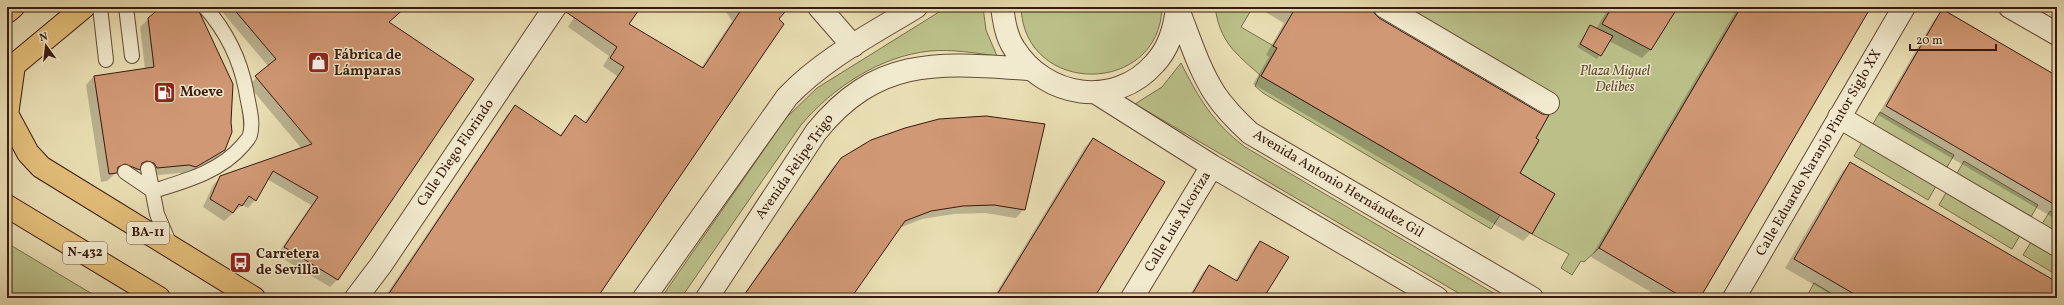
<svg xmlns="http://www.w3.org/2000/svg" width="2064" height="305" viewBox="0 0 2064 305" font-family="Vollkorn,serif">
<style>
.green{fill:#bbc089;stroke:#7a6d4c}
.shadow{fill:#0003}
.building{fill:#d09874;stroke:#391a0e}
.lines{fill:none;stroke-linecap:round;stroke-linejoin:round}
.lane-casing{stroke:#654b37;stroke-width:16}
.street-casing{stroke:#654b37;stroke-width:24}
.highway-casing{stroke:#391a0e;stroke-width:24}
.lane{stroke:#f1eace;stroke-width:14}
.street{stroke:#f1eace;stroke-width:22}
.highway{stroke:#e4bf7a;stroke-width:22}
.labels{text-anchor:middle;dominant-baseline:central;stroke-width:3;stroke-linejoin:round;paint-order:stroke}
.shield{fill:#f1eace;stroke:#705848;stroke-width:1}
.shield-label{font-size:13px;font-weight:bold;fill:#391a0e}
.poi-label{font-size:14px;font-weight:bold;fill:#391a0e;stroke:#f1eace;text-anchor:start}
.park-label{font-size:14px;font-style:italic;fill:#604c33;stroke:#f1eace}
.street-label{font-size:14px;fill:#391a0e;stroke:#f1eace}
</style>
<rect width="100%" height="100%" fill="#e9deb3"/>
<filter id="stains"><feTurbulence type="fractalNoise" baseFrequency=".005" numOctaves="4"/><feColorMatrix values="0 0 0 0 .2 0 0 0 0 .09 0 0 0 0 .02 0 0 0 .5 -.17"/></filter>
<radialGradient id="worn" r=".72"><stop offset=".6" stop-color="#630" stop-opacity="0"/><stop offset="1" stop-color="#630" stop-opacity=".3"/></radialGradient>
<path class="green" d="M947 7H983L986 30 997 56C975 53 952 49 930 51 880 56 832 88 801 125L681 298H661L786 118 817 88Z
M1021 7H1162C1160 96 1024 97 1021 7Z
M1215 7H1253L1241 27 1277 48 1261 76 1500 215 1491 229 1263 93 1255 86 1260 75C1235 53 1220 42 1215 7Z
M1373 7H1741L1599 248 1584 262 1581 261 1572 275 1561 268 1569 254 1532 234 1555 194 1520 173 1539 141 1536 138 1551 111Z
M1181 63C1198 97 1213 123 1245 147L1502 298H1467L1135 104 1162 87Z
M1880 112 1954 155 1928 200 1854 156Z
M1964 161 2038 205 2012 249 1939 205Z
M2050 211 2057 215V275L2023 255Z
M7 243 99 298H7Z
M1814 283 1839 298H1806Z"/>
<path class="shadow" d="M162 7H196L225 150 216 158 187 175 180 173 148 176 146 171 139 169 130 178 117 172 107 181 101 182 86 85 94 76 145 69 140 27Z
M218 7H406L388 23 338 279 330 287 277 255 311 205 267 179 255 200 248 208 242 205 224 221 203 207 213 185 221 177 302 149 248 85 269 67Z
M581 7H639L628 24 701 68 732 21 723 7H782L777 19 595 298H384L507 115 515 107 559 136 575 117 584 123 617 76 603 66 609 56 568 27Z
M1257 7H1371L1378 19 1534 139 1519 173 1531 233 1523 241 1253 84 1269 57 1266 55 1284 23Z
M1609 7H1677L1651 49 1642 58 1609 41 1597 59 1577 47 1590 27 1596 29Z
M1738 7H1870L1699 298H1661L1591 257Z
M1943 11 2057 77V220L1878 115 1934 20Z
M1093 139V298H993L1085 147Z
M842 158 1024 209 1016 218 985 213 954 214 922 219 899 228 850 298H741L833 167Z
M1850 163 2057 284V298H1837L1785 268 1842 172Z
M1260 242 1263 298H1188L1203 272 1209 266 1235 281 1254 248Z"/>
<path class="building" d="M161 7H197L233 84 231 122 232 132 225 150 196 167 189 165 157 168 154 163 147 161 142 163 140 170 125 164 118 167 117 173 109 174 94 76 154 67 148 18Z
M232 7H406L389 22 474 79 338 280 284 247 318 197 273 171 256 201 249 196 242 206 239 204 233 213 210 199 220 176 312 144 255 76 276 59Z
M567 7H641L629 24 703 68 743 7H789L779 19 784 24 597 298H386L515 105 561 136 575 115 586 123 624 67 610 58 617 47 566 12Z
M1296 7H1373L1374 13 1379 18 1542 114 1549 115 1536 138 1539 140 1520 173 1555 194 1532 234 1261 76 1277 48 1273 46Z
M1612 7H1678L1651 50 1602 24Z
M1741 7H1871L1700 298H1684L1599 248Z
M1942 9 2057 76V206L1886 106Z
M1590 25 1613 36 1601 56 1580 44Z
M986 116 1045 124 1025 210 994 205 963 206 931 211 905 221 851 298H742L841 158 871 140 905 128 939 119Z
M1093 138 1165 182 1094 298H995Z
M1850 162 2057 282V298H1861L1794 259Z
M1260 241 1289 257 1264 297 1266 298H1190L1209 265 1237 281Z"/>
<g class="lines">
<defs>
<path id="lane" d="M100 7 106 60
M126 7 132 56
M148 169 157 214 171 247
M125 172 153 191C185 181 220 172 243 145 245 142 249 139 250 135 254 121 248 104 246 90 240 59 226 31 205 7"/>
<path id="street" d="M819 7 853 46
M1002 7C1004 21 1006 36 1014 48 1045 98 1115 109 1155 63 1169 48 1175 27 1177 7
M1177 7C1189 36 1198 68 1215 94 1225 109 1237 121 1250 133L1532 298
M1385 7 1548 103
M2010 7 2057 34
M1095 92 1212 166 1437 298
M1839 117 2057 245
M356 298 381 265 555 7
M644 298 787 97C823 59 872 34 916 7
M707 298 816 132C878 55 941 63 1030 69
M1132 298 1212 166
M1734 298 1904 7"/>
<path id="highway" d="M7 12 13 7
M7 71 84 7
M7 114 28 153 41 167 254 298
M7 115 14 65
M7 206 159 298"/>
</defs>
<use href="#lane" class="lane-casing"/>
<use href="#street" class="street-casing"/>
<use href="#highway" class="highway-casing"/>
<use href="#lane" class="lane"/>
<use href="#street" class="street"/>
<use href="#highway" class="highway"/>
</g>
<defs>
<symbol id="shop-square" viewBox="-11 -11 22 22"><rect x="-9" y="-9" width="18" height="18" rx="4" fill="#8f2418" stroke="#f1eace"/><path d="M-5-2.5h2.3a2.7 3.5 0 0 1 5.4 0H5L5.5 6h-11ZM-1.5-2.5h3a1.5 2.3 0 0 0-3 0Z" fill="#fff"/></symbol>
<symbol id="fuel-square" viewBox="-11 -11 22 22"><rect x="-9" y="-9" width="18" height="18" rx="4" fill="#8f2418" stroke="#f1eace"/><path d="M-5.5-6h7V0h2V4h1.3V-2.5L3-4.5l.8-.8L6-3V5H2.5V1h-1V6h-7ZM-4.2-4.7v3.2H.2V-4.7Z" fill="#fff"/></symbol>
<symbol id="bus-square" viewBox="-11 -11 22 22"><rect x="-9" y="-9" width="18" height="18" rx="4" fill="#8f2418" stroke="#f1eace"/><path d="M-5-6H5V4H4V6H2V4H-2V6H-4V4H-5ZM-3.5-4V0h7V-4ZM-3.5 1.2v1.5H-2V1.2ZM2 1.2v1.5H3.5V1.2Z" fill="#fff"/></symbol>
</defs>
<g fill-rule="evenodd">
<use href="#shop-square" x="306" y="50" width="25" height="25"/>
<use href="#fuel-square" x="152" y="80" width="25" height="25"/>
<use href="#bus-square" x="228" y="250" width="25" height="25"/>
</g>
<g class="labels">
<g class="shield">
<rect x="127" y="222" width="42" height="22" rx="3"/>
<rect x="63" y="242" width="44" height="22" rx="3"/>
</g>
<g class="shield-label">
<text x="148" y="233">BA-11</text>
<text x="85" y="253">N-432</text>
</g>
<g class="poi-label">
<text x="334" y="55">Fábrica de<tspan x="334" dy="16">Lámparas</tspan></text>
<text x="180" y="92">Moeve</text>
<text x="256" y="254">Carretera<tspan x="256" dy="16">de Sevilla</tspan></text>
</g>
<g class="park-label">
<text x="1615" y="71">Plaza Miguel<tspan x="1615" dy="16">Delibes</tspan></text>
</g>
<g class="street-label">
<text transform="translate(456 153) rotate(-56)">Calle Diego Florindo</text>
<text transform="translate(1819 153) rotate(-60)">Calle Eduardo Naranjo Pintor Siglo XX</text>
<text transform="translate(795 167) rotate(-55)">Avenida Felipe Trigo</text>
<text transform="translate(1338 184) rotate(31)">Avenida Antonio Hernández Gil</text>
<text transform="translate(1178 222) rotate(-59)">Calle Luis Alcoriza</text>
</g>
</g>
<rect width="2064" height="305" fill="none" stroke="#e9deb3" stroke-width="24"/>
<rect x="8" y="8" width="2048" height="289" fill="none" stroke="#391a0e" stroke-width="2"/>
<rect x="12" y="12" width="2040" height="281" fill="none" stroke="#391a0e"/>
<g transform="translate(46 46) rotate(345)" stroke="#f1eace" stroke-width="3" paint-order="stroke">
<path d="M0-3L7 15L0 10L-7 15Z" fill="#391a0e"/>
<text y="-6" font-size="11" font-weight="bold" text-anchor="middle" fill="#391a0e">N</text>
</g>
<path d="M1910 44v6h86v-6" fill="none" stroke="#391a0e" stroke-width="2"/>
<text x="1916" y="44" font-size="12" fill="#391a0e" stroke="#f1eace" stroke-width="3" paint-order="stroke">20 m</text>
<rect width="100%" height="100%" filter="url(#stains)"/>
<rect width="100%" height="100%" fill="url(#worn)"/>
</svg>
